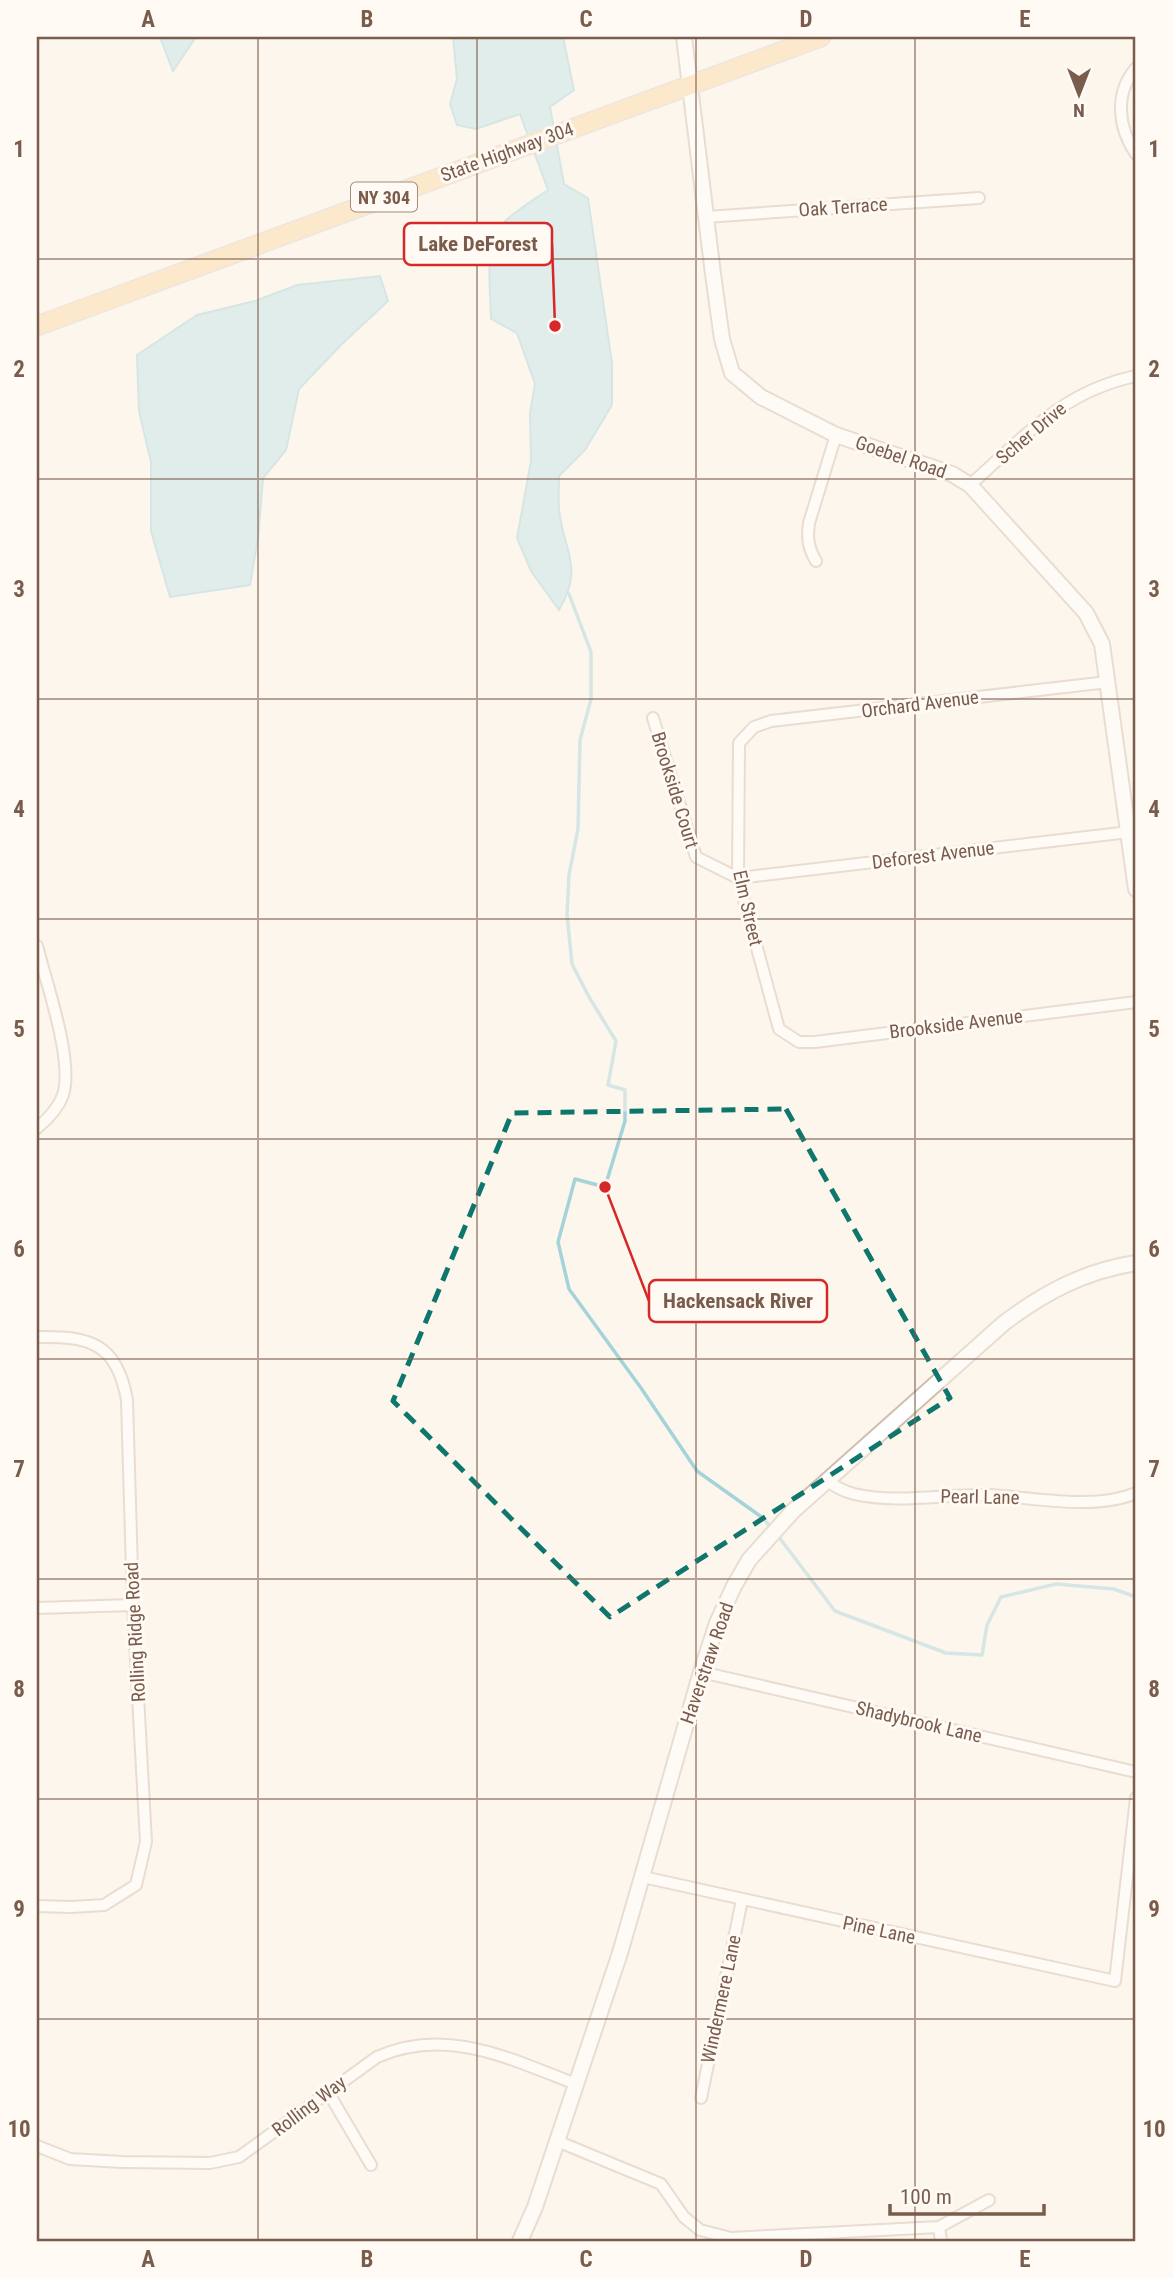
<svg xmlns="http://www.w3.org/2000/svg" width="1173" height="2278" viewBox="0 0 1173 2278" font-family="'Roboto Condensed',sans-serif">
<style>
.water{fill:#bfe3e8;stroke:#a5d3da;stroke-width:2}
.lines{fill:none;stroke-linecap:round;stroke-linejoin:round}
.stream{stroke:#a5d3da;stroke-width:3.5}
.minor-casing{stroke:#d1beb0;stroke-width:14}
.tertiary-casing{stroke:#d1beb0;stroke-width:18}
.primary-casing{stroke:#dad1cd;stroke-width:21}
.minor{stroke:#fff;stroke-width:10}
.tertiary{stroke:#fff;stroke-width:14}
.primary{stroke:#fbd9a5;stroke-width:18}
.marked{fill:none;stroke:#0f766e;stroke-width:5;stroke-dasharray:14 9;stroke-linejoin:round}
.grid{fill:none;stroke:#7a5c4d;stroke-width:2;stroke-opacity:0.55}
.labels{text-anchor:middle;dominant-baseline:central;stroke-width:6;stroke-linejoin:round;paint-order:stroke}
.shield{fill:#fffaf3;stroke:#a28b7f;stroke-width:2}
.shield-label{font-size:18px;font-weight:bold;fill:#7a5c4d}
.street-label{font-size:19px;fill:#7a5c4d;stroke:#fffaf3}
.leader{fill:none;stroke:#d62828;stroke-width:2.5}
.callout-dot{fill:#d62828;stroke:#fffaf3;stroke-width:2.5}
.callout{fill:#fffaf3;stroke:#d62828;stroke-width:2.5}
.callout-label{font-size:21px;text-anchor:middle;font-weight:bold;fill:#7a5c4d}
.neatline{fill:none;stroke:#7a5c4d;stroke-width:2.5}
.grid-label{font-size:23px;text-anchor:middle;font-weight:bold;fill:#7a5c4d}
</style>
<rect width="100%" height="100%" fill="#fdf6ec"/>
<path class="water" d="M160 37H196L173 71Z
M453 37H563L574 90 550 107 564 184 588 198 612 363V405L585 450 559 476C559 487 558 498 559 509 563 552 585 566 559 610L531 571 517 538 531 461 530 413 535 384 517 333 491 319C491 297 484 243 499 227 513 212 532 201 548 190L520 114 476 129 457 125 450 104 457 79Z
M380 276 388 301 341 345 299 389 286 450 263 478 258 538 250 585 170 597 151 531V462L139 411 137 355 197 315 255 301 297 285Z"/>
<g class="lines">
<path class="stream" d="M569 594 591 652V699L580 740 578 829 569 875 567 914 572 964 589 997 616 1041 608 1085 625 1090V1121L605 1187 575 1179 558 1242 569 1289 641 1388 697 1471 763 1518 773 1530
M778 1536 835 1611 946 1653 982 1655 987 1625 1001 1597 1056 1584 1114 1589 1136 1597"/>
<defs>
<path id="minor" d="M1136 68C1114 93 1118 128 1136 154
M706 217 979 198
M970 485C1024 437 1063 391 1136 376
M816 561C808 548 807 538 809 523L836 435
M1108 682 771 721 754 727 739 743 738 878 779 1029 799 1042H815L1136 1002
M653 718 696 857 738 878 1129 832
M37 946C46 982 74 1061 63 1095 58 1109 48 1119 37 1128
M37 1337C90 1336 117 1343 127 1400L133 1605 146 1842 136 1885 104 1905 71 1907 37 1906
M826 1480C835 1487 843 1491 854 1494 897 1504 944 1494 988 1495 1033 1497 1094 1511 1136 1493
M37 1608 133 1605
M701 1672 1136 1772
M643 1877 1115 1981 1136 1798
M328 2092 371 2165
M701 2098 742 1900
M557 2141 661 2184 684 2217 700 2230 731 2238 939 2227 989 2200
M37 2146 70 2159 122 2162 210 2163 239 2157 377 2057C447 2026 510 2059 576 2084
M939 2227 941 2241"/>
<path id="tertiary" d="M684 37 713 274 722 339 732 373 761 397 836 435 952 474 970 485 1086 613 1102 644 1136 889
M520 2241 535 2207 620 1953 701 1672 717 1623 734 1586 749 1560 793 1511 1004 1323C1045 1292 1085 1271 1136 1263"/>
<path id="primary" d="M37 326 821 37"/>
</defs>
<use href="#minor" class="minor-casing"/>
<use href="#tertiary" class="tertiary-casing"/>
<use href="#primary" class="primary-casing"/>
<use href="#minor" class="minor"/>
<use href="#tertiary" class="tertiary"/>
<use href="#primary" class="primary"/>
</g>
<path d="M0 0H1173V2278H0ZM786 1109 950 1398 610 1617 393 1401 512 1113Z" fill="#fdf6ec" fill-opacity=".55" fill-rule="evenodd"/>
<path class="marked" d="M786 1109 950 1398 610 1617 393 1401 512 1113Z"/>
<path class="grid" d="M258 37V2241M477 37V2241M696 37V2241M915 37V2241M37 259H1136M37 479H1136M37 699H1136M37 919H1136M37 1139H1136M37 1359H1136M37 1579H1136M37 1799H1136M37 2019H1136"/>
<g class="labels">
<rect class="shield" x="351" y="182.5" width="66" height="29" rx="5"/>
<g class="shield-label">
<text x="384" y="197">NY 304</text>
</g>
<g class="street-label">
<text transform="translate(507 152) rotate(-20)">State Highway 304</text>
<text transform="translate(843 207) rotate(-4)">Oak Terrace</text>
<text transform="translate(1031 433) rotate(-40)">Scher Drive</text>
<text transform="translate(901 457) rotate(19)">Goebel Road</text>
<text transform="translate(920 704) rotate(-7)">Orchard Avenue</text>
<text transform="translate(675 790) rotate(73)">Brookside Court</text>
<text transform="translate(933 855) rotate(-7)">Deforest Avenue</text>
<text transform="translate(748 908) rotate(77)">Elm Street</text>
<text transform="translate(956 1024) rotate(-7)">Brookside Avenue</text>
<text transform="translate(980 1497) rotate(1)">Pearl Lane</text>
<text transform="translate(135 1632) rotate(-93)">Rolling Ridge Road</text>
<text transform="translate(707 1663) rotate(-71)">Haverstraw Road</text>
<text transform="translate(919 1722) rotate(13)">Shadybrook Lane</text>
<text transform="translate(879 1930) rotate(12)">Pine Lane</text>
<text transform="translate(721 1999) rotate(-78)">Windermere Lane</text>
<text transform="translate(309 2106) rotate(-37)">Rolling Way</text>
</g>
</g>
<path class="leader" d="M555 326L552 244M605 1187L649 1301"/>
<g class="callout-dot">
<circle cx="555" cy="326" r="7"/>
<circle cx="605" cy="1187" r="7"/>
</g>
<g class="callout">
<rect x="404" y="223" width="148" height="42" rx="7"/>
<rect x="649" y="1280" width="178" height="42" rx="7"/>
</g>
<g class="callout-label">
<text x="478" y="251">Lake DeForest</text>
<text x="738" y="1308">Hackensack River</text>
</g>
<rect width="1173" height="2278" fill="none" stroke="#fffaf3" stroke-width="77"/>
<g transform="translate(1079 94) rotate(180)" stroke="#fffaf3" stroke-width="5" paint-order="stroke">
<path d="M0-5L12 26L0 18L-12 26Z" fill="#7a5c4d"/>
<text y="-10" font-size="19" font-weight="bold" text-anchor="middle" fill="#7a5c4d">N</text>
</g>
<path d="M890 2204v10h154v-10" fill="none" stroke="#7a5c4d" stroke-width="3.5"/>
<text x="900" y="2204" font-size="21" fill="#7a5c4d" stroke="#fffaf3" stroke-width="5" paint-order="stroke">100 m</text>
<rect x="38" y="38" width="1096" height="2202" class="neatline"/>
<g class="grid-label">
<text x="148" y="27">A</text>
<text x="367" y="27">B</text>
<text x="586" y="27">C</text>
<text x="806" y="27">D</text>
<text x="1025" y="27">E</text>
<text x="19" y="157">1</text>
<text x="1154" y="157">1</text>
<text x="19" y="377">2</text>
<text x="1154" y="377">2</text>
<text x="19" y="597">3</text>
<text x="1154" y="597">3</text>
<text x="19" y="817">4</text>
<text x="1154" y="817">4</text>
<text x="19" y="1037">5</text>
<text x="1154" y="1037">5</text>
<text x="19" y="1257">6</text>
<text x="1154" y="1257">6</text>
<text x="19" y="1477">7</text>
<text x="1154" y="1477">7</text>
<text x="19" y="1697">8</text>
<text x="1154" y="1697">8</text>
<text x="19" y="1917">9</text>
<text x="1154" y="1917">9</text>
<text x="19" y="2137">10</text>
<text x="1154" y="2137">10</text>
<text x="148" y="2267">A</text>
<text x="367" y="2267">B</text>
<text x="586" y="2267">C</text>
<text x="806" y="2267">D</text>
<text x="1025" y="2267">E</text>
</g>
</svg>
